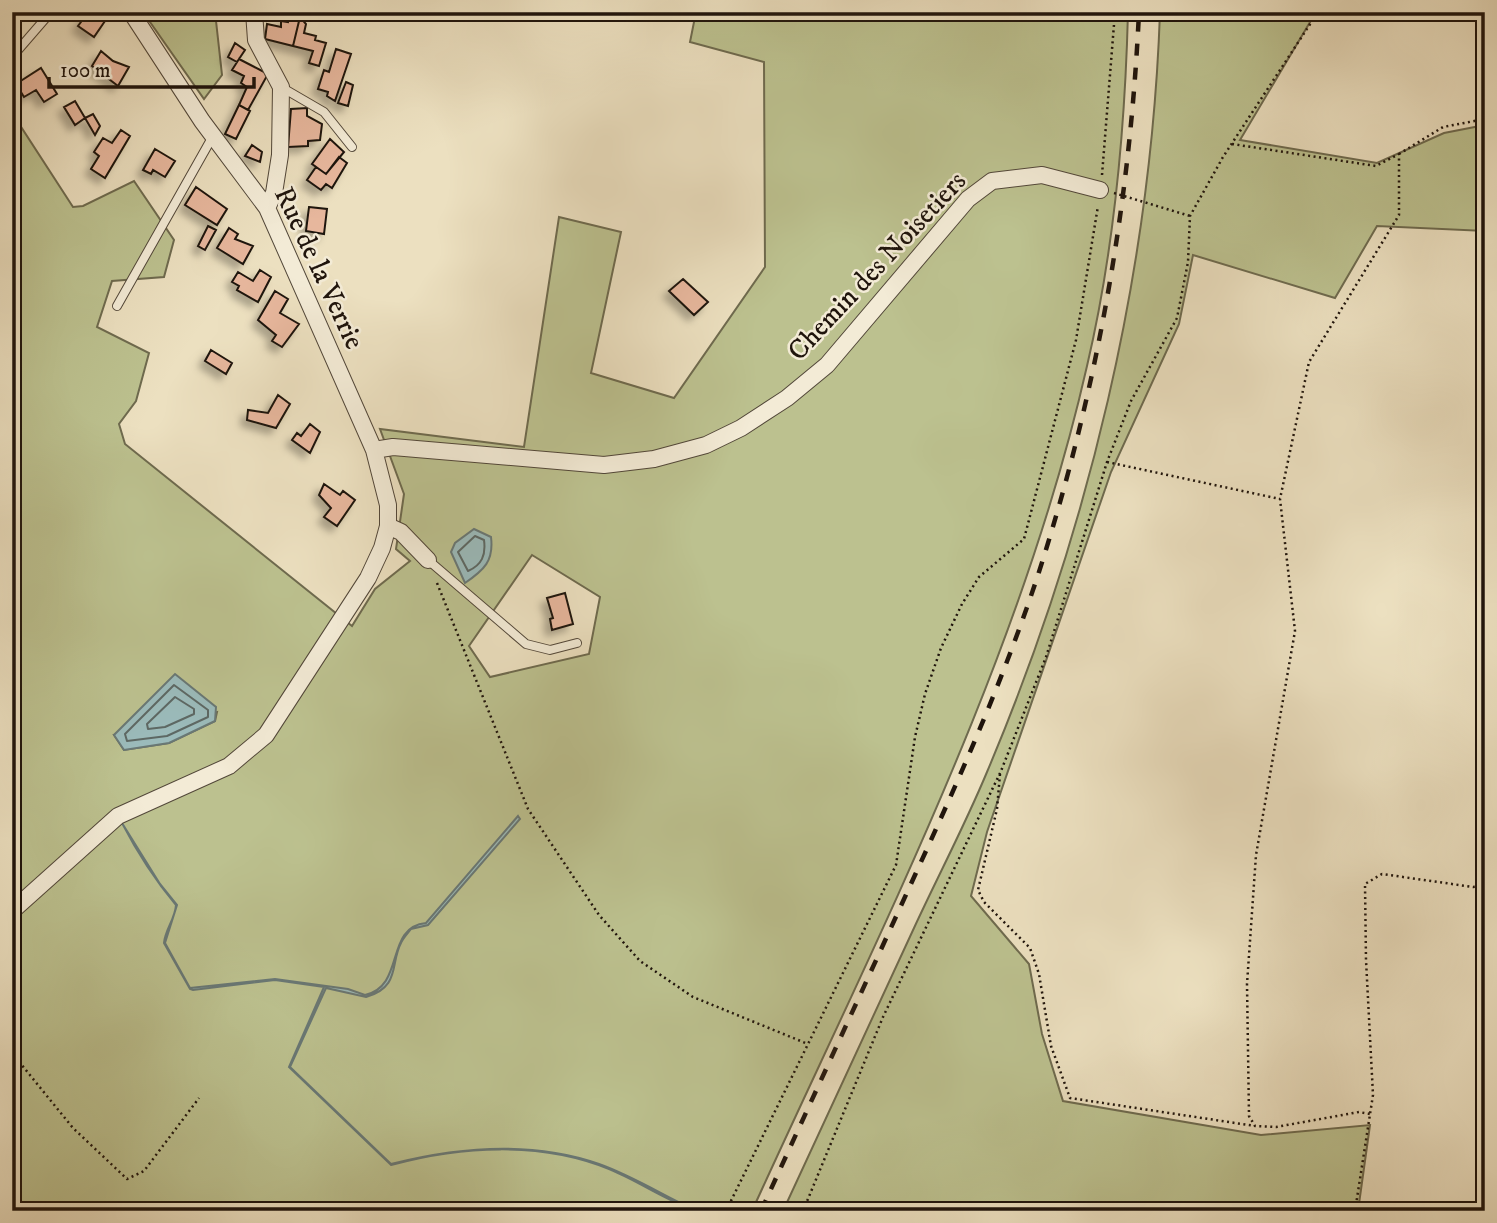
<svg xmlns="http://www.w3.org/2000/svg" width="1497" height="1223" viewBox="0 0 1497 1223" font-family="'IM FELL DW Pica',serif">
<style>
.green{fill:#bcc18f;stroke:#6e6a4e;stroke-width:2;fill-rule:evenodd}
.water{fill:#9bbbbb;stroke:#697875;stroke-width:2}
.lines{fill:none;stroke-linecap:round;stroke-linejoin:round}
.shore{stroke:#5d6864;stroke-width:2}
.building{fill:#e7b79d;stroke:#1f140c;stroke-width:2;filter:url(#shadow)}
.service-casing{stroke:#524739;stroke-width:10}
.minor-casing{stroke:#524739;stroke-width:18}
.path{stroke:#1f140c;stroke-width:2.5;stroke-dasharray:2 3.5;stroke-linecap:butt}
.service{stroke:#f3ebd6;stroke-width:8}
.minor{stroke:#f3ebd6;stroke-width:16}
.rail{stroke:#1f140c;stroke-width:4.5;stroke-dasharray:12 12;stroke-linecap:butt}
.labels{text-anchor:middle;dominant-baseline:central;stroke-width:5;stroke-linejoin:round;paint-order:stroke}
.street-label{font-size:28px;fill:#1f140c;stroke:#f3ebd6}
</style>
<defs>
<filter id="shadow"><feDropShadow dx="-6" dy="6" stdDeviation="3.5" flood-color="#0004"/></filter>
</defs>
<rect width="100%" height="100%" fill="#ece0c0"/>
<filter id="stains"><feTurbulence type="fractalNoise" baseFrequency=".00286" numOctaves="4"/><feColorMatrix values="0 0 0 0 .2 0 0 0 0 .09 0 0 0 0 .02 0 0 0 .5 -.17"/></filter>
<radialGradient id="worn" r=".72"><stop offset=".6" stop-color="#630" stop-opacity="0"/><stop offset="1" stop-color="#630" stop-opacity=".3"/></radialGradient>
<path class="green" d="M143 12H215L222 75 204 99Z
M696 12H1128C1125 130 1114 251 1087 366 1020 662 877 936 752 1211H12V113L73 207 83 206 134 181 174 240 164 277 112 281 97 327 149 353 136 401 119 424 125 444 352 626 375 589 410 561 396 549 404 494 380 429 524 447 559 217 621 232 591 373 674 398 765 267 764 62 690 42ZM532 555 600 597 589 654 490 677 469 646ZM217 712 215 721 169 743 124 750 114 735Z
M1160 12H1316L1240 140 1377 163 1444 133 1485 125V231L1377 226 1335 298 1193 255 1179 324 1111 472 987 832 971 896 1029 964 1042 1034 1063 1101 1261 1135 1370 1125 1358 1211H783C826 1116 870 1022 914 928 938 876 965 825 987 772 1088 533 1151 272 1160 12Z"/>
<path class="water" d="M474 529 491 537C494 561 484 570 465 583L451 552 455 543Z
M175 674 216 707 215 721 169 743 124 750 114 735Z
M518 816 520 819 428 925 411 929C408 933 403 938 401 943 390 963 401 987 366 997L326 988 290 1067 391 1164C458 1147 533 1141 599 1164 633 1176 664 1196 697 1211 666 1201 639 1181 609 1169 541 1141 460 1146 391 1165L289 1067 324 987 275 980 193 990 190 989 164 943C165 930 175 919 176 905 155 880 137 852 122 823L160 884 177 905 165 943 190 988 275 979 348 989 365 995C406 986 384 927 426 923Z"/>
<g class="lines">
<path class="shore" d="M475 536 484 540C486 555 482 565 468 571L458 552Z
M174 685 208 710V717L167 736 127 741 125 734Z
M175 697 194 709V714L165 727 148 729 147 724Z"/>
</g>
<path class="building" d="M94 12 105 21 94 37 78 26 87 14 90 16Z
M289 15 300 17 293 46 265 39 267 24 281 27V21L288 22Z
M300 17 306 24 304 33 316 36 315 40 326 43 319 66 309 63 313 51 293 46Z
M235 43 245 50 237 62 228 57Z
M336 49 351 54 335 101 327 96 328 92 318 89 324 70 329 72Z
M101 51 113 61 129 67 118 86 92 66Z
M239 59 268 74 248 110 239 105 247 87 241 83 244 76 232 70Z
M41 68 57 94 44 102 36 90 24 97 16 84Z
M346 82 353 85 348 106 338 103Z
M75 101 85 118 75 125 64 107Z
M239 105 250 111 236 139 225 134Z
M307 108V116L322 124 320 140 308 141V146L288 147 291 109Z
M93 114 100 126 95 135 85 118Z
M121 130 130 136 105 178 91 169 99 156 94 152 103 138 112 143Z
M330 139 344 152 326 174 312 164Z
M252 145 262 152 260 162 245 156Z
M155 149 175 161 165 177 153 170 151 174 143 170Z
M339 157 347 163 332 188 326 184 321 190 307 180 316 167 326 174Z
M196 187 227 209 217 225 185 205Z
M309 207 327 209 324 234 306 231Z
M208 226 216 230 205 250 198 246Z
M229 228 238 234 235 239 253 246 243 264 217 248Z
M260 270 271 277 258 302 237 290 239 286 232 282 238 272 253 281Z
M683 279 708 302 694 315 669 291Z
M275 291 288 299 280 313 299 324 282 347 272 341 276 335 258 320Z
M211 350 232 363 226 374 205 361Z
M278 395 290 404 276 428 247 420 248 410 268 413Z
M310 424 320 432 310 453 292 440 297 433 301 436Z
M324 484 340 495 343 491 355 500 337 526 324 517 331 508 319 495Z
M565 593 573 624 552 630 550 619 553 618 547 598Z"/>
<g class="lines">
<defs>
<path id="service" d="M12 57 51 12
M281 87 324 112 352 147
M117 306 213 136
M428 560 526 644 550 650 577 643"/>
<path id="minor" d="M254 12 256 40 281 87 280 155 274 193 267 208
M374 450 393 447 604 465 654 459 706 445 741 428 787 398 827 365 968 199 992 181 1042 175 1100 190
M388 526 401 532 428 560
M12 911 118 816 229 766 266 735 368 578 382 548 388 526V505L374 450 267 208 202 121 131 12"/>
</defs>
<use href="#service" class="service-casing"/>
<use href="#minor" class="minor-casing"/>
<path class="path" d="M1232 144 1376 166 1399 154V215L1309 362 1280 499 1295 631 1256 855 1247 984 1249 1116 1255 1126 1276 1127 1359 1112 1370 1114
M1399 154 1443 127 1485 119
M1102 175 1115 12
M1114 193 1190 216
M1107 462 1280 499
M437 583 528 809 599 915 640 961 693 997 808 1044
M1000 774 997 809 978 890 984 902 1030 948 1039 974 1051 1046 1070 1098 1255 1126
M12 1053 73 1128 127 1179 144 1171 199 1098
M726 1211 896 865 915 737 925 694 941 648 962 604 979 577 1024 539 1076 340 1098 206
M803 1211 883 1017 1001 771 1046 657 1107 462 1131 401 1177 318 1188 262 1190 216 1223 157 1318 12
M1355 1211 1373 1095 1366 960 1365 884 1382 874 1473 887 1485 886"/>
<use href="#service" class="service"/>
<use href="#minor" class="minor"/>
<path class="rail" d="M761 1211C812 1099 864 987 915 875 960 777 1004 678 1038 575 1097 392 1130 204 1139 12"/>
</g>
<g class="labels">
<g class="street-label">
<text transform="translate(877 266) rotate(-47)">Chemin des Noisetiers</text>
<text transform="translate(319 268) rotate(65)">Rue de la Verrie</text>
</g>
</g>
<rect width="1497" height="1223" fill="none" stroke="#ece0c0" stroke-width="42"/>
<rect x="14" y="14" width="1469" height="1195" fill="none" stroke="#1f140c" stroke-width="3.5"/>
<rect x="21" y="21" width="1455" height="1181" fill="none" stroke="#1f140c" stroke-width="2"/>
<path d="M49 77v10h205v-10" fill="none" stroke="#1f140c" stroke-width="3.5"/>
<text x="60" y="77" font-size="21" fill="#1f140c" stroke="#f3ebd6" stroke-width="5" paint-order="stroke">100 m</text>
<rect width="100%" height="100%" filter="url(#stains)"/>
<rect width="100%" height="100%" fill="url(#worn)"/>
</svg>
